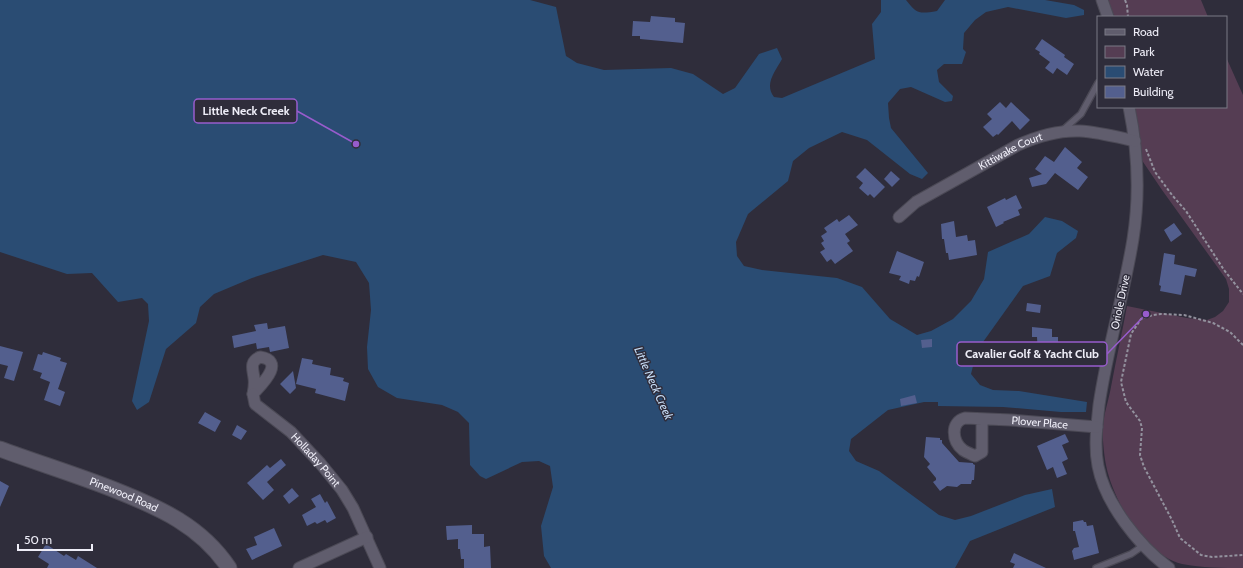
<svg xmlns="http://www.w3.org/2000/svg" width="1243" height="568" viewBox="0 0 1243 568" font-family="Cabin,sans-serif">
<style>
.green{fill:#553d53}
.water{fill:#2a4c73}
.building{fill:#535f8e}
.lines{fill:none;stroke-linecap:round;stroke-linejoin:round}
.lane-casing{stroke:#4b4955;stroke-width:8}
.street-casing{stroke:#4b4955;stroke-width:13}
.secondary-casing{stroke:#4b4955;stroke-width:17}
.path{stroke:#93929e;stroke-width:2;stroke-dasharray:3 2;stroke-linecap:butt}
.lane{stroke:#605d6d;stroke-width:5.5}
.street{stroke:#605d6d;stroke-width:11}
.secondary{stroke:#605d6d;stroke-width:15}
.labels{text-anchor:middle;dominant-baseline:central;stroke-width:3;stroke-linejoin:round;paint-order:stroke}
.street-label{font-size:11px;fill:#eeedf7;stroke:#2f2d3b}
.water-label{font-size:12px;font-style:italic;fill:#c5dbf4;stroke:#2f2d3b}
.leader{fill:none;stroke:#985ccd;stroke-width:1.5}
.callout-dot{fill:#985ccd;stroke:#2f2d3b;stroke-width:1.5}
.callout{fill:#2f2d3b;stroke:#985ccd;stroke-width:1.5}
.callout-label{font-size:12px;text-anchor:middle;font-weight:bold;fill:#eeedf7}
</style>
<rect width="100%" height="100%" fill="#2f2d3b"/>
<path class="green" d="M1104 0H1201L1208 17H1107Z
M1226 57 1243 95V568C1223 568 1202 568 1182 564 1145 555 1113 501 1106 465 1104 454 1102 436 1103 426 1104 413 1109 399 1111 387 1116 360 1122 333 1127 306L1187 318 1207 320 1215 317 1223 311 1229 302V289L1226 279 1162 190 1137 153 1126 107H1226Z"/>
<path class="water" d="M0 0H530L556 7 566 56 577 63 604 70 671 68 693 74 723 94 735 88 759 54 777 48 782 59C775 72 764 84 774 97L782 98 875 59 872 24 881 12V0H906C917 14 919 14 937 11L945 0H1045L1074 5 1084 10V15L1066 18 1008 7 986 12 975 20 964 33 963 49 966 52 962 64H944L937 70 939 82 953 96 952 101 945 102 911 87 900 89 888 103 889 118 891 128 928 173 922 179 910 174 867 140 842 132 809 148 793 161 788 181 748 214 736 242 737 256 744 266 762 270 837 278 862 287 890 319 917 335 931 331 953 319 971 301 984 279 988 252 1029 234 1045 217 1062 221 1078 231 1076 238 1057 253 1050 276 1023 286 983 342 975 358 971 374 980 385 993 390 1019 391 1087 402 1086 412H1061L1003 407 938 406V402H924L888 410 851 439 849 451 856 461 879 471 939 515 955 520 971 516 1025 495 1052 489 1055 507 970 541 955 568H551L544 556 541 526 553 487 550 466 539 461 522 462 486 479 480 476 470 465 469 423 458 412 442 405 397 398 378 387 368 369 367 347 371 310 369 283 356 262 323 255 252 278 214 294 200 307 196 323 166 349 149 402 137 410 132 401 149 321 148 304 142 298 118 302 92 273 67 274 0 252Z"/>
<path class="building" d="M651 16 675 18V22L685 23 683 43 640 39V36H632L633 21 650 22Z
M1042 39 1065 55 1064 57 1074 64 1067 75 1057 68 1053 74 1045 68 1050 62 1039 54 1040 52 1035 49Z
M1000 102 1006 108 1011 102 1030 120 1020 130 1012 121 998 135 997 134 993 137 983 127 992 119 987 114Z
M1065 147 1082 162 1077 168 1088 177 1078 190 1055 173 1046 184 1032 187 1029 178 1042 174 1035 169 1045 156 1054 162Z
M865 168 885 187 874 198 870 194 868 196 859 188 863 183 856 177Z
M891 171 900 179 892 187 884 179Z
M1016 195 1022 208 1018 210 1020 215 1003 222 1004 223 996 227 987 207 1005 198 1006 200Z
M849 215 858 225 845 234 850 241 847 243 853 251 835 264 831 259 827 262 820 252 825 249 821 243 824 241 821 236 827 232 824 228 837 219 839 222Z
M954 221 956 237 967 235 968 241 975 240 977 255 949 260 948 253H946L944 239H942L941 224Z
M1174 223 1182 234 1171 242 1164 230Z
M897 251 924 262 919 277 917 276 915 281 910 280 909 284 899 280 901 276 889 273Z
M1164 253 1175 255 1174 264 1197 269 1195 277 1185 275 1181 295 1160 291 1161 286 1159 285Z
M1027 303 1041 305 1040 313 1026 311Z
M267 323 268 329 285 326 289 348 270 352 269 347 257 349 256 343 234 348 232 336 256 331 254 325Z
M1032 327 1052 329V337H1058V355H1052V363H1036V366H1026V355H1038L1037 337H1032Z
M932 339V347L922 348 921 340Z
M0 346 23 352 14 381 4 378 8 366 0 364Z
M43 352 61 358 60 361 67 363 58 389 65 392 60 406 44 400 50 382 40 378 42 373 33 370 38 354 42 355Z
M302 358 313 360 312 364 331 368 330 375 344 378 343 381 349 383 345 401 315 393 316 389 296 384Z
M293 371 296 388 290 394 280 384Z
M915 395 917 403 901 406 900 399Z
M205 412 221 421 215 432 198 423Z
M237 425 247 431 241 440 232 435Z
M1065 434 1069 442 1062 445 1068 459 1062 462 1067 474 1057 478 1053 467 1047 470 1037 446Z
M926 437 940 438V440H942V443L959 462 973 463V464L975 465 974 480H972L971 484H961L957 487 947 486 940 491 933 482 936 480V478L927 467 930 464 924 457Z
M281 459 286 465 267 482 274 490 263 500 247 483 267 465 270 468Z
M0 481 9 486 0 507Z
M292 488 299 496 289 504 283 496Z
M320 494 325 503 327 501 336 518 327 523 325 520 317 524 315 522 307 526 302 515 316 507 311 499Z
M1083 520 1084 522H1086L1087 526 1093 525 1099 553 1074 560 1072 551 1074 548 1079 547 1075 531H1073V522Z
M472 525V534H484V547L490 546 491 568H464V559H461L460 549H458V539L447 540 446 526Z
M274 528 282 546 252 560 246 549 257 545 254 537Z
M46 544 64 556 66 554 76 560 78 556 97 568H47L49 564 38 557Z
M1014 553 1046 568H1013L1015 564 1010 562Z"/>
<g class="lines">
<defs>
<path id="lane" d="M1063 130 1081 114 1098 83
M1096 568 1131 554 1144 545"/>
<g id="street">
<path d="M1102 0 1108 17"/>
<path d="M1129 107C1138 151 1140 195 1133 239 1124 295 1107 349 1099 405 1097 425 1094 446 1098 466 1105 503 1139 546 1169 568"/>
<path id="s1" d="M899 217 916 202 1018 145C1038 136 1058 130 1080 131 1098 132 1117 137 1135 141"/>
<path d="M260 357C287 361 260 386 253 394 254 389 255 384 254 378 253 369 249 362 260 357Z"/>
<path id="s2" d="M253 394 255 404 291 432 320 463 342 490 353 508 380 568"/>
<path id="s3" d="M982 419V452L975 456C971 454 966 452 963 450 952 441 950 422 965 418L1011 420 1097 427"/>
<path d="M299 568 367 537"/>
</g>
<g id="secondary">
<path id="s4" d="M0 449C38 463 77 475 115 490 160 508 201 526 229 568"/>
</g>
</defs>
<use href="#lane" class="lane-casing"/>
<use href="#street" class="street-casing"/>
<use href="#secondary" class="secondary-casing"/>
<path class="path" d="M1125 0 1127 5 1128 17
M1146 149 1155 172 1172 195 1186 211 1224 270 1243 294
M1243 345 1230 332 1213 323 1184 315 1161 314 1153 315 1141 319 1131 334 1121 382 1126 402 1140 421 1142 428 1140 455 1144 467 1172 520 1180 538 1201 555 1212 557 1243 555"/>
<use href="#lane" class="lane"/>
<use href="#street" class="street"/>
<use href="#secondary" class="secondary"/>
</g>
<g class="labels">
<g class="street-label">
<text stroke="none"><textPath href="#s1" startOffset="130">Kittiwake Court</textPath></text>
<text transform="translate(1120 302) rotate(-78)">Oriole Drive</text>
<text stroke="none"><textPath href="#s3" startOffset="169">Plover Place</textPath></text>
<text stroke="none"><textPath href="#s2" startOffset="93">Holladay Point</textPath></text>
<text stroke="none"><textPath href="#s4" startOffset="132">Pinewood Road</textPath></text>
</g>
<g class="water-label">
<text transform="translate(654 383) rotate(66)">Little Neck Creek</text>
</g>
</g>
<path class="leader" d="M356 144L297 111M1146 314L1107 354"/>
<g class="callout-dot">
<circle cx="356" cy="144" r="4"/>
<circle cx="1146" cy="314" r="4"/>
</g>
<g class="callout">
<rect x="194" y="99" width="103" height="24" rx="4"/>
<rect x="957" y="342" width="150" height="24" rx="4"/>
</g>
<g class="callout-label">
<text x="246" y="115">Little Neck Creek</text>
<text x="1032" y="358">Cavalier Golf &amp; Yacht Club</text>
</g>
<rect x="1097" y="16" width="130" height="92" fill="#2f2d3b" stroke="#7b7a86"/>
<rect x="1105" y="29" width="20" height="6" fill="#605d6d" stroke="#7b7a86"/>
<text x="1133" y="36" font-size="12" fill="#eeedf7">Road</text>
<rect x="1105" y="46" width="20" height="12" fill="#553d53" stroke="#7b7a86"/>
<text x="1133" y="56" font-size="12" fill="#eeedf7">Park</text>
<rect x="1105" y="66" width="20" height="12" fill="#2a4c73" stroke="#7b7a86"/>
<text x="1133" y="76" font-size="12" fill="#eeedf7">Water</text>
<rect x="1105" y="86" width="20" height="12" fill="#535f8e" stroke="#7b7a86"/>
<text x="1133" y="96" font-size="12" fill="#eeedf7">Building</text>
<path d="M18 544v6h74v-6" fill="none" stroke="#eeedf7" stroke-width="2"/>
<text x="24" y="544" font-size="12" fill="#eeedf7" stroke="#2f2d3b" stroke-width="3" paint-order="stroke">50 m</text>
</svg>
